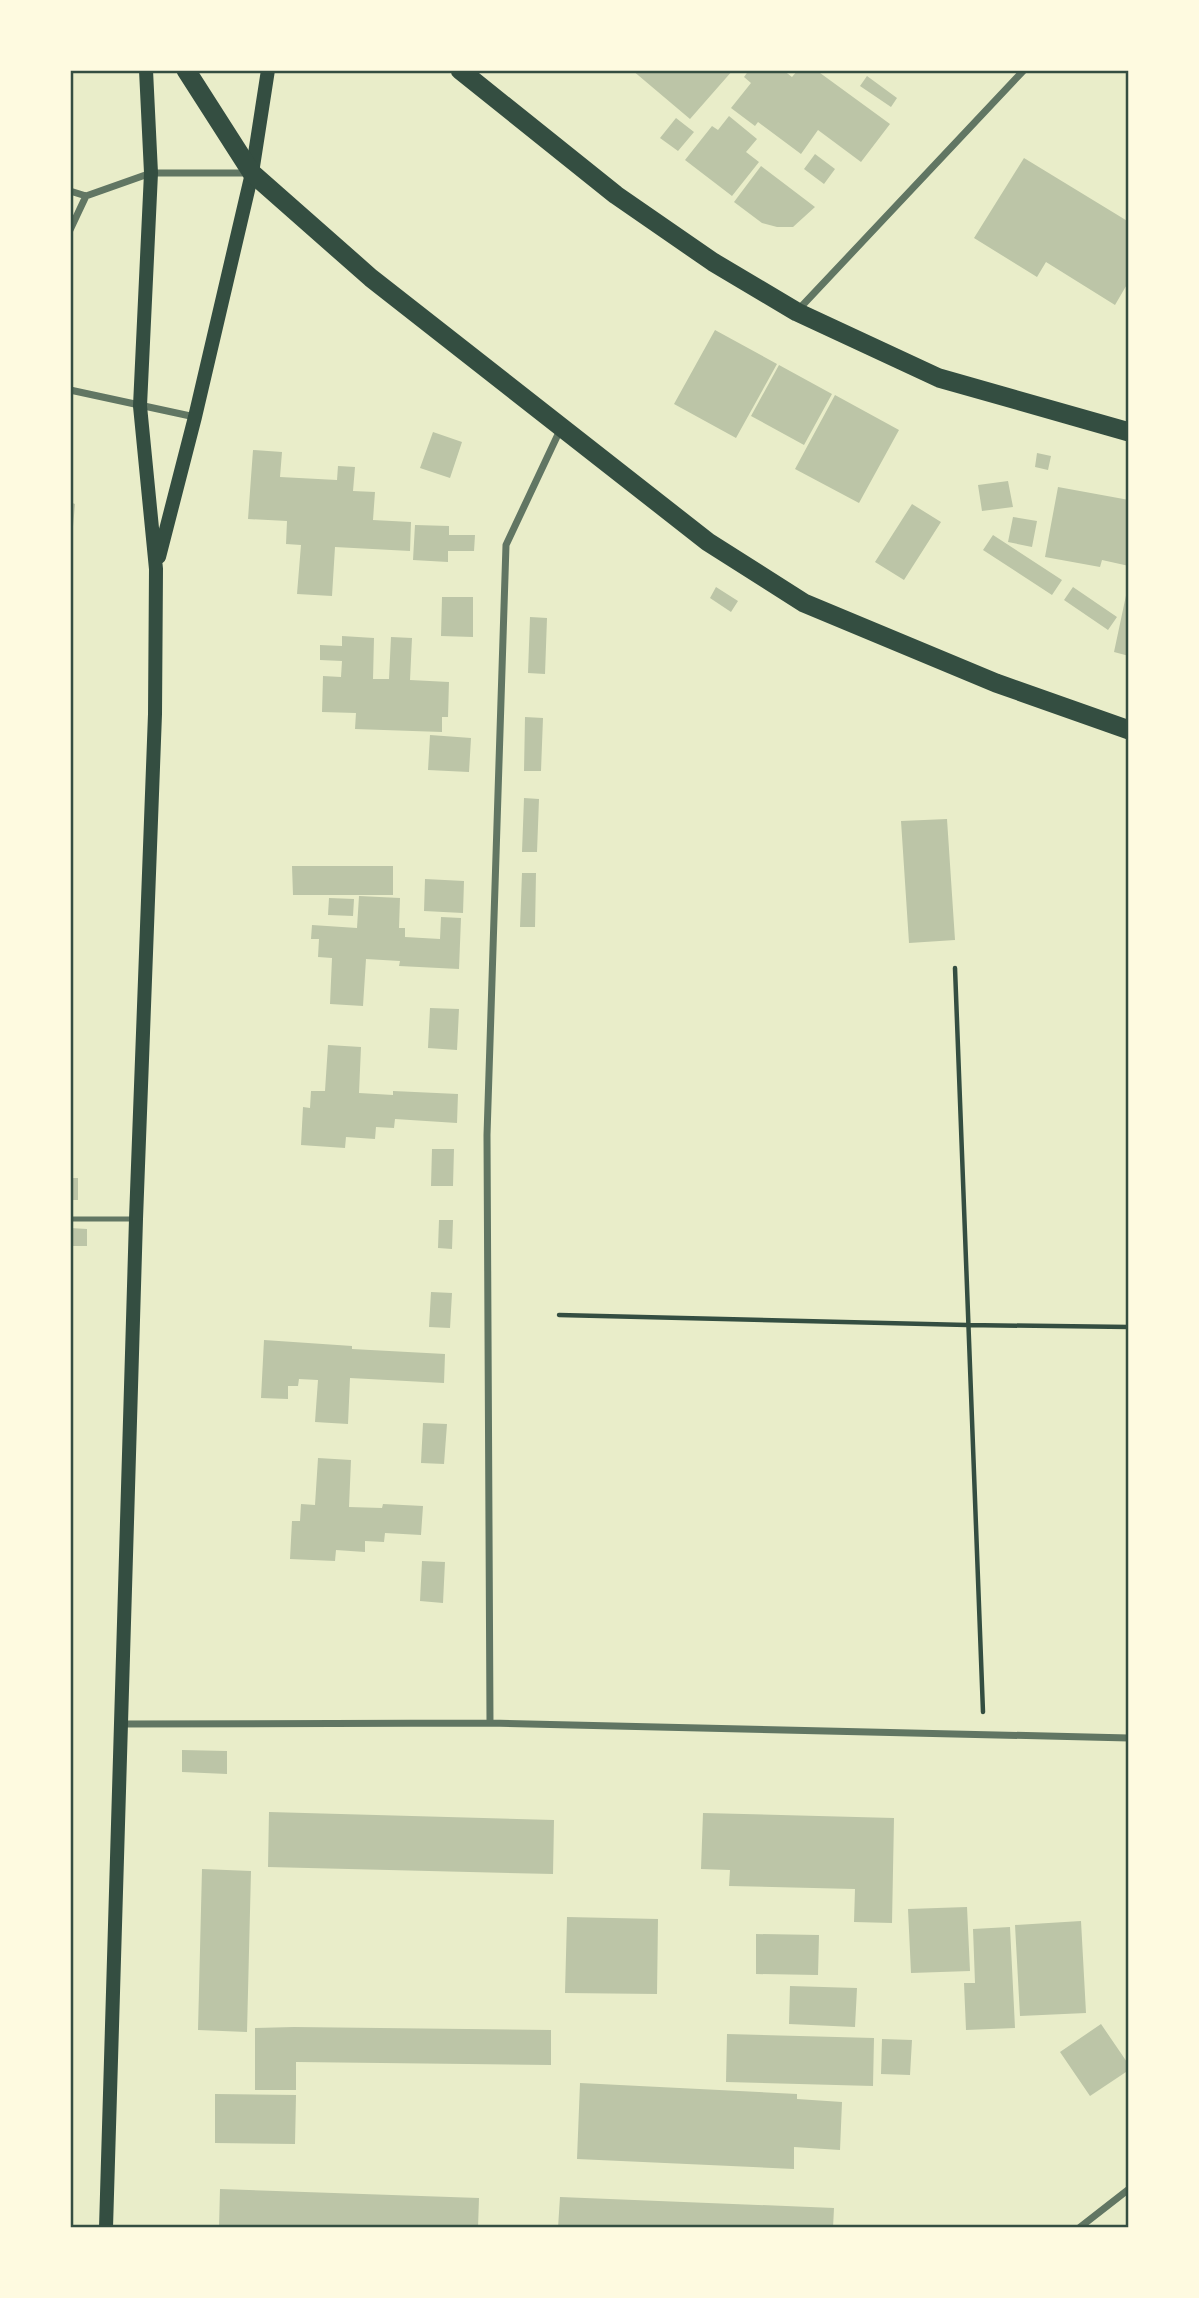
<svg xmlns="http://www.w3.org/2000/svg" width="1199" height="2298" viewBox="0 0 1199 2298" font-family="'Public Sans',sans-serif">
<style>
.building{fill:#bcc5a7}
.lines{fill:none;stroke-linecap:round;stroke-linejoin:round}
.path{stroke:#344e41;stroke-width:4.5}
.service{stroke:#617663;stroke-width:5}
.minor{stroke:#617663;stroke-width:7}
.secondary{stroke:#344e41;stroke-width:14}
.trunk{stroke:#344e41;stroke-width:19}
.neatline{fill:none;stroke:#344e41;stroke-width:2.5}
</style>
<rect width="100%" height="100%" fill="#e9edc9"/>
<path class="building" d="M632 70H733L690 119Z
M749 70H783L792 77 798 70H816L890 124 861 162 818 130 801 154 758 122 755 126 731 108 751 83 744 77Z
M867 76 897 98 891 107 860 86Z
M729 116 757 139 746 152 759 162 732 196 685 160 712 126 718 130Z
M676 118 694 132 678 151 660 138Z
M815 154 835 169 824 184 804 169Z
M1024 158 1129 222V281L1115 305 1046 262 1037 277 974 238Z
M761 166 815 207 793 227H777L762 223 734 202Z
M715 330 777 364 736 438 674 404Z
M779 365 832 394 804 445 751 416Z
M835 395 899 430 859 503 795 469Z
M433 432 462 442 450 478 420 468Z
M253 450 282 452 280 477 337 480 338 466 355 467 353 491 375 492 373 520 411 522 410 551 335 547 332 596 297 594 301 545 286 544 287 521 248 519Z
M1037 453 1051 456 1048 470 1035 467Z
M1008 481 1013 507 982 511 978 485Z
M1058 487 1129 500V566L1102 560 1100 567 1045 557Z
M70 502 75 504 72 538H70Z
M912 504 941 522 904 580 875 562Z
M1013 517 1037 521 1032 547 1008 542Z
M415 525 449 526V535H475L474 551H448V562L413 560Z
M993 535 1062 580 1052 595 983 550Z
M1128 586H1129V656L1114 652Z
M716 587 738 601 731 612 710 598Z
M1073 587 1117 617 1108 630 1064 600Z
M442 597H473V637L441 636Z
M530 617 547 618 545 674 528 673Z
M342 636 374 638 373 679H389L391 637 412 638 410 680 449 682 448 717H442V732L355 729 356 713 322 712 323 676 341 677 342 661 320 660V645L342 646Z
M525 717 543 718 541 771H524Z
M430 735 471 738 469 772 428 770Z
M524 798 539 799 537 852H522Z
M947 819 955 940 909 943 901 821Z
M292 866H393V895H293Z
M522 873H536L535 927H520Z
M425 879 464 881 463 913 424 911Z
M359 896 400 898 399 928H405V937L440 939 441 917 461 918 459 969 399 966 400 961 366 959 363 1006 330 1004 332 958 318 957 319 939H311L312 925 357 928Z
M329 898 354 899 353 916 328 915Z
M430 1008 459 1009 457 1050 428 1048Z
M328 1045 361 1047 359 1093 393 1095V1091L458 1094 457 1123 395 1119 394 1128 376 1127 375 1139 346 1137 345 1148 301 1145 303 1107 310 1108 311 1091H325Z
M432 1149H454L453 1186H431Z
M70 1178H78V1200H70Z
M439 1220H453L452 1249 438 1248Z
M70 1228 87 1229V1246H70Z
M431 1292 452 1293 450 1328 429 1327Z
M264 1340 352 1346V1349L445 1354 444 1383 350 1378 348 1424 315 1422 318 1380 299 1379 298 1386H288V1399L261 1398Z
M423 1423 447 1424 444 1464 421 1463Z
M318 1458 351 1460 349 1507 382 1508 383 1504 423 1506 421 1535 385 1533 384 1542 365 1541V1552L336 1550 335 1561 290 1559 292 1521H300L301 1504 315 1505Z
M422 1561 445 1562 443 1603 420 1601Z
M182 1750 227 1751V1774L182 1772Z
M269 1812 554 1820 553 1874 268 1867Z
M703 1813 894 1818 892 1923 854 1922 855 1889 729 1886 730 1870 701 1869Z
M202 1869 251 1871 247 2032 198 2030Z
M967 1907 970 1971 911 1973 908 1909Z
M567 1917 658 1919 657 1994 565 1993Z
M1081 1921 1086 2013 1020 2016 1015 1925Z
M1010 1927 1015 2028 966 2030 964 1983H975L973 1929Z
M756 1934 819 1935 818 1975 756 1974Z
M790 1986 857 1988 855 2027 789 2024Z
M1101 2024 1129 2065V2070L1090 2096 1060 2052Z
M294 2027 551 2030V2065L296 2062V2090H255V2028Z
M727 2034 874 2038 873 2086 726 2082Z
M882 2039 912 2040 910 2075 881 2074Z
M580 2083 797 2094V2099L842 2102 840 2150 794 2147V2169L577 2159Z
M215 2094 296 2095 295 2144 215 2143Z
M220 2189 479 2198 478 2228H219Z
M560 2197 834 2208 833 2228H558Z"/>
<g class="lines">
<path class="path" d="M955 968 983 1712
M559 1315 967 1325 1129 1327"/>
<path class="service" d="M70 1219H133"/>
<path class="minor" d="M70 191 86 196 151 173H250
M70 230 86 196
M799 309 1024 70
M70 390 195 417
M490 1723 487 1135 506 545 561 428
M122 1724 490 1723 1129 1738
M1079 2228 1129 2189"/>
<path class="secondary" d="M159 557 195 417 252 173 268 70
M106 2228 136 1219 155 714 156 569 140 406 151 173 146 70"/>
<path class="trunk" d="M186 70 252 173 371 278 708 542 804 603 996 683 1129 730
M460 70 616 195 713 262 797 312 939 378 1129 432"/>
</g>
<rect width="1199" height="2298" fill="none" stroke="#fefae0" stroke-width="144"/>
<rect x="72" y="72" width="1055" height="2154" class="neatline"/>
</svg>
